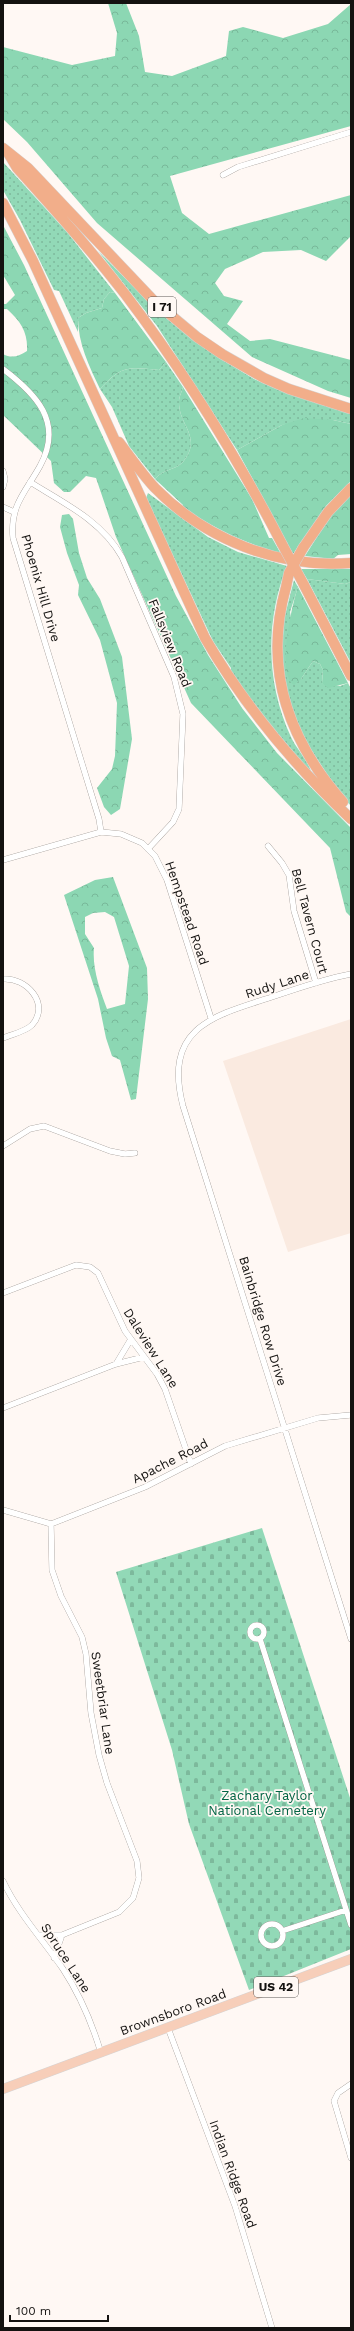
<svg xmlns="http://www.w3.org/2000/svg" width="354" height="2331" viewBox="0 0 354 2331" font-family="'Work Sans',sans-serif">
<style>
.built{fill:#faeae0}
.grass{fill:url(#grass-dots)}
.forest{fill:url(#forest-crowns);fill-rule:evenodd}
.cemetery{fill:url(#cemetery-stones)}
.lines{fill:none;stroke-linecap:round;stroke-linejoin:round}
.minor-casing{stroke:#918a85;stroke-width:6}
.primary-casing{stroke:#d5d4d4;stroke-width:10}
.motorway-casing{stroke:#d5d4d4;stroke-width:11}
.minor{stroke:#fff;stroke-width:5.5}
.primary{stroke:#f7ceb9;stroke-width:9}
.motorway{stroke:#f2ae8a;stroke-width:10}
.motorway-bridge-casing{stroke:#d5d4d4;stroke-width:11;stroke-linecap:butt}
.motorway-bridge{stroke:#f2ae8a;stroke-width:10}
.labels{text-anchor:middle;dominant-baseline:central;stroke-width:3.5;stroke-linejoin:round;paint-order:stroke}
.shield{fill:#fff8f4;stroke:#5a5754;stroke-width:1}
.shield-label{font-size:12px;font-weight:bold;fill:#141210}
.street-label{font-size:13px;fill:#141210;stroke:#fff8f4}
.park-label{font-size:13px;fill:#036545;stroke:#fff8f4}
</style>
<defs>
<pattern id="grass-dots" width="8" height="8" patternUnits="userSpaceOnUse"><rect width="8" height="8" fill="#92d9b7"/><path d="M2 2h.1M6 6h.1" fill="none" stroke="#7db99c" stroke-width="1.8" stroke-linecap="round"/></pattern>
<pattern id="forest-crowns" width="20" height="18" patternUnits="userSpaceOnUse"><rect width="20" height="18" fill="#8cd7b3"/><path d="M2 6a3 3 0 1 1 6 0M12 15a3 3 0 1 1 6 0" fill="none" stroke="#78b899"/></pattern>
<pattern id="cemetery-stones" width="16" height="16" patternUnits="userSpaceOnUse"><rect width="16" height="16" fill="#92d9b7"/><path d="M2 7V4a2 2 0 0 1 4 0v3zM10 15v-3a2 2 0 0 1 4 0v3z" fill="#7db99c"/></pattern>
</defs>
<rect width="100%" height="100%" fill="#fff8f4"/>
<path class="built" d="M351 1019V1233L288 1252 223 1061Z"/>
<path class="grass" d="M3 162 67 232 115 293 110 292 104 299 102 308 86 313 78 318V332L59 291 54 290 20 220 3 190Z
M98 251 159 312 218 357 254 379 279 390 351 414V424L333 420 282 425 237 450 157 326Z
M166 362 183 387C182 391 179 397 179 402 179 427 203 436 183 462 176 470 163 469 155 479L129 446 112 407 100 389C122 365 128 367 159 370Z
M148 493 208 537 238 552 287 566C265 621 266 683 291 737 297 750 309 761 312 775L283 743 231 673V668L213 641 146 498Z
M307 579 345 584 351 582V663Z
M294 580 298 587 290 612 301 679 313 661 320 664 323 670 322 683 340 686 348 683 351 689V806L340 794 297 728 281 669 284 619Z"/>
<path class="forest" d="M108 3H126L139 36 145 72 172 76 226 56 229 31 243 27 283 38 328 24 351 4V126L170 176 182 213 209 234 351 195V236L326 261 301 250 263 252 225 269 215 283 224 296 243 301 227 324 250 341 270 339 351 360V398L328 391 252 357 97 223 27 142 3 119V47L72 65 115 56 117 33Z
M3 225 24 265 176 596 208 655 242 708 277 753 351 828V917L346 912 330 848 191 703 116 537 96 478 86 476 70 492H64L54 483 51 461 3 415V354C12 359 19 356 27 351 28 332 21 322 7 309H3V304H6L15 295 3 275Z
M110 292 115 293 166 362 159 370C128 367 122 365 100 389 89 366 78 343 78 318L86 313 102 308 104 299Z
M183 387 252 499 269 538H272L281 554C245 543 214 529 183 507V505L155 479C163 469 176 470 183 462 203 436 179 427 179 402 179 397 182 391 183 387Z
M304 418 333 420 351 424V481L326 506 293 554 237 450 282 425Z
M351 493V554L338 555 333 559 305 556 332 513Z
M69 514 73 519 79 553 87 578 100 599 122 657 132 739 120 809 111 815 104 807 97 788 112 769 115 756 117 703 100 640 78 595 79 585 67 553 60 527 62 515Z
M301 569H351V582L345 584 307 579Z
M298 587 348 683 328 688 322 683 323 670 320 664 313 661 301 679 294 685C276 675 292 604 298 587Z
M113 877 147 968 148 999 136 1099 131 1100 120 1060 112 1056 106 1038 98 999 64 895 95 880ZM105 912 114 917 129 966 125 1004 107 1009C100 990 92 968 94 948L85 934V917L93 913Z"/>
<path class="cemetery" d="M262 1528 351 1801V1949L249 1990 189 1824 172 1750 116 1572Z"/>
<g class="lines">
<defs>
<path id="minor" d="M223 175 238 167 351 132
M3 369C36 394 64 422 40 466 25 493 10 505 13 538L99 819 101 832
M3 471 5 479 3 487
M30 482C64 503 102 521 122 557L174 677 183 714 179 809 173 822 148 849
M3 507 14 512
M268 846 282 863 289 875 294 911 316 983
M3 860 101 832 121 834 142 843 155 856 167 880 211 1018
M351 974C324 979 298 988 272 997 212 1016 163 1028 183 1106L351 1639
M3 979C26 977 51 1004 32 1025 25 1032 12 1034 3 1038
M3 1146 30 1129 44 1126 110 1151 125 1154 135 1153
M3 1293 76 1265 90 1267 98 1273 125 1331 157 1374 165 1389 191 1464
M116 1364 131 1339
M3 1408 116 1364 144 1357
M3 1510 51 1524 145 1487 225 1446 318 1418 351 1415
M250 1632a7 7 0 1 1 14 0a7 7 0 1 1-14 0Z
M260 1639 351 1925
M3 1881C18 1913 43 1940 63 1969 80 1995 92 2023 101 2053
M261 1935a11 11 0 1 1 22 0a11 11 0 1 1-22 0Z
M282 1931 346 1910
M38 1935H62L119 1912 133 1898 139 1878 137 1861 107 1783 99 1755 91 1713 86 1654 82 1637 61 1596 52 1570 51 1524
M54 1958 62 1935
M168 2028 235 2206 272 2328
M351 2084 338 2093 334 2101 351 2158"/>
<path id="primary" d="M3 2089 351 1959"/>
<path id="motorway" d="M3 148 28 168 155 302 197 337 222 354 264 378 289 389 351 409
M8 153 17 168C54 209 91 250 125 294 185 373 237 457 282 544
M3 203 33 261 205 638C245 707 294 765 351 819
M119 442C131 458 142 474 155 488 205 539 279 569 351 563
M303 548 328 512 351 488
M304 585 351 676
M286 587C263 669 288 740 343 802"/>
</defs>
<use href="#minor" class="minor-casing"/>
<use href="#primary" class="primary-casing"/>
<use href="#motorway" class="motorway-casing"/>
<use href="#minor" class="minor"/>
<use href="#primary" class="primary"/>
<use href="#motorway" class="motorway"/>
<defs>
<path id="motorway-bridge" d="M282 544 304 585
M286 587 289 573 303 548"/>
</defs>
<use href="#motorway-bridge" class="motorway-bridge-casing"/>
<use href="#motorway-bridge" class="motorway-bridge"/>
</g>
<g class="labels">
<g class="shield">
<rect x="148" y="297" width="28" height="20" rx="3"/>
<rect x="254" y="1977" width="44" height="20" rx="3"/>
</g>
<g class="shield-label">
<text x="162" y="307">I 71</text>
<text x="276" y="1987">US 42</text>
</g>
<g class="street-label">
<text transform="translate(41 588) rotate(74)">Phoenix Hill Drive</text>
<text transform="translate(170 643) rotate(68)">Fallsview Road</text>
<text transform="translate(187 913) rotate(71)">Hempstead Road</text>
<text transform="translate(310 921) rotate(75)">Bell Tavern Court</text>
<text transform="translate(277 984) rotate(-18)">Rudy Lane</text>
<text transform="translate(263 1321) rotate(73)">Bainbridge Row Drive</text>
<text transform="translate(151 1348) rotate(58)">Daleview Lane</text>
<text transform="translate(170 1461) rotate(-27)">Apache Road</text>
<text transform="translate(103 1703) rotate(82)">Sweetbriar Lane</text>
<text transform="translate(66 1958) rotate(57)">Spruce Lane</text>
<text transform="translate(173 2012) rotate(-20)">Brownsboro Road</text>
<text transform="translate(233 2174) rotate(70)">Indian Ridge Road</text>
</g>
<g class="park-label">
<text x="267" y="1795">Zachary Taylor<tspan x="267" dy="15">National Cemetery</tspan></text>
</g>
</g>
<rect width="354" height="2331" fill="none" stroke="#141210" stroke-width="8"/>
<path d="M10 2315v6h98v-6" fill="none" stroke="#141210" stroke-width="2"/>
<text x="16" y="2315" font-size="12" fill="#141210" stroke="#fff8f4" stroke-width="3" paint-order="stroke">100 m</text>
</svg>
